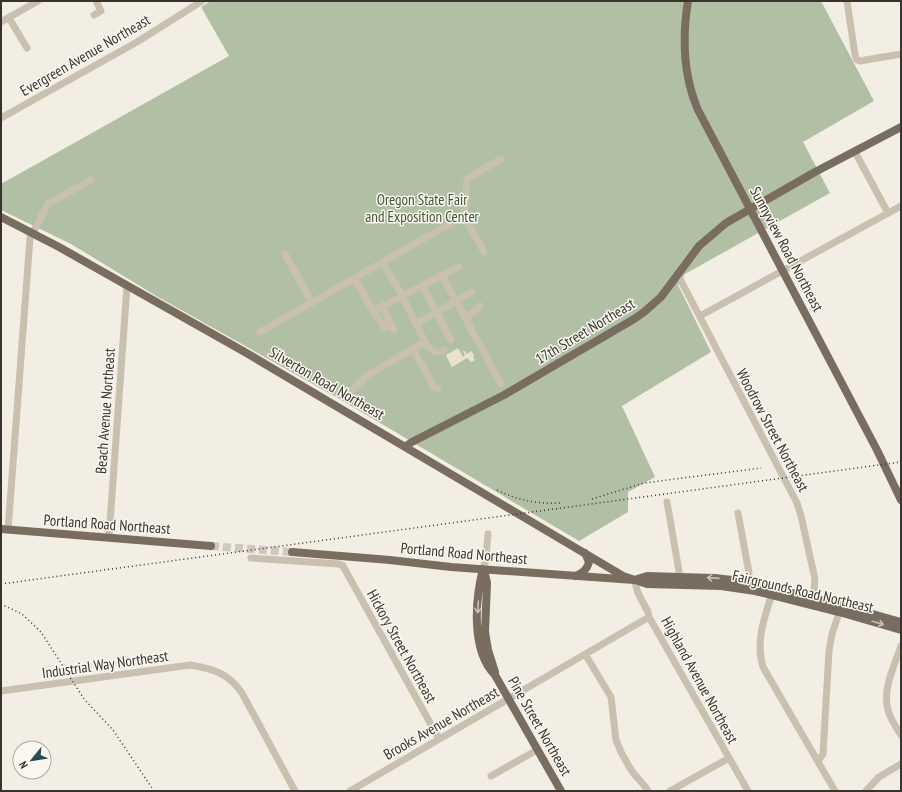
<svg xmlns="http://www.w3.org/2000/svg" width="902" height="792" viewBox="0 0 902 792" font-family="'PT Sans Narrow',sans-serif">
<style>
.green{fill:#b1c0a4}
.plaza{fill:#e8e1cc}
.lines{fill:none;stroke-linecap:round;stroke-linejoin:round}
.major-tunnel{stroke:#cdc9bf;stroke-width:8;stroke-dasharray:8 4;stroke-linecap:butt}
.minor{stroke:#c9c0b0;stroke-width:7}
.major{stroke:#796d60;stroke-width:8}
.rail{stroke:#39332d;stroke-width:1.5;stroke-dasharray:1 3;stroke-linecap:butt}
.oneway{stroke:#c6c0b6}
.labels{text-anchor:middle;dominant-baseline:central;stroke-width:3;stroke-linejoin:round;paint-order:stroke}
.street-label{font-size:15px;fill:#39332d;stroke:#f9f7f0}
.park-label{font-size:15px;fill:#425533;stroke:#f9f7f0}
</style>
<rect width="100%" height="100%" fill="#f2eee3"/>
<path class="green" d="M211 1H821L874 101 803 142 830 193 685 274 678 285 711 352 622 406 655 477 628 492V512L579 541 343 401 158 297 71 244 1 210V184L229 56 201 7Z"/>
<path class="plaza" d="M458 348 463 357 465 355 463 351 464 350 467 354 471 351 474 355 473 358 475 360 471 362 467 358 452 367 451 366 446 355Z"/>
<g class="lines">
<path class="major-tunnel" d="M211 546 292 552"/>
<path class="minor" d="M847 1 855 55 857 60 860 61 901 54
M94 15 101 11 96 1
M9 18 27 48
M1 22 38 1
M1 118 137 42 202 1
M855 152 888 213
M484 252 464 216 467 179 501 159
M285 254 312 303
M383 263 402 295 427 346 435 352H438L444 350
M442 275 501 384
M678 275 797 503 801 516 815 579 814 590 811 603
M355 279 373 311 459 267
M422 285 451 340
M382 307 394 330
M373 311 385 328
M700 316 901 206
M466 319 480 306
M416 324 472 292
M260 332 464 216
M413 349 434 387 438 389
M349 393 368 375 425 342
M667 502 680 577
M738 513 749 573 748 586
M8 530 30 238 48 204 91 180
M109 537 127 286
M251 558 339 564 343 566 439 739
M483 569 486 558 488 534
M634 580 638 593 648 612 649 617 748 791
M773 591C765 615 755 642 763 667L835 791
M901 646C895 665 882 689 888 710 890 719 896 727 901 735
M585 654 611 697 616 740C620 751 627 764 634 774 639 780 644 784 648 791
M1 691 190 665C214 669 228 673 242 693L295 791
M818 761 823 754 829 651 832 634 841 607
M491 776 537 750
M350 791 649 617
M670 791 729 758
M866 791 879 777 901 764"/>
<path class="major" d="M688 1C682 38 683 75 698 110L877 450 901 500
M1 217 59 247 243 351 623 576 647 584 721 586 755 591 839 612 901 630
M406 446 412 442 504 395 634 319 644 312 661 297 699 246 726 223 815 172 901 127
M1 529 211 546
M292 552 390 560 451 567 634 580 647 576 680 577 715 578 749 582 855 609 901 622
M483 569C475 600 471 651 495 675L561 791
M484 570 487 583 485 632 488 650 495 672
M576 576C583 572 587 570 589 562L585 553"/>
<path class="rail" d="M497 490C519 501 538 504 562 503
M592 499 644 483 761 468
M1 584 901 462
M1 604 22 614 41 632 84 699 113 730 154 791"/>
</g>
<defs><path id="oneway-shaft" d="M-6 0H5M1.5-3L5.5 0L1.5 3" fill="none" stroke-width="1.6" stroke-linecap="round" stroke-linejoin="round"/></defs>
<g class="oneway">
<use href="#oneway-shaft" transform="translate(713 578) rotate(-176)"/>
<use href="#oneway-shaft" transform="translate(478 607) rotate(93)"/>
<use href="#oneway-shaft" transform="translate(878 623) rotate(16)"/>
</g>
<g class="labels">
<g class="street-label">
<text transform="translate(85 55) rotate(-30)">Evergreen Avenue Northeast</text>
<text transform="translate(787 249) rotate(62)">Sunnyview Road Northeast</text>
<text transform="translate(585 331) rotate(-31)">17th Street Northeast</text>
<text transform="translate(327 383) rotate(30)">Silverton Road Northeast</text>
<text transform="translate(105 411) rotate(-86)">Beach Avenue Northeast</text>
<text transform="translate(773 430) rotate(62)">Woodrow Street Northeast</text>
<text transform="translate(107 524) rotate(4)">Portland Road Northeast</text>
<text transform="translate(464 553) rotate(5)">Portland Road Northeast</text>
<text transform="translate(803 591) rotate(13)">Fairgrounds Road Northeast</text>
<text transform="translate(402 646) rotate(61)">Hickory Street Northeast</text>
<text transform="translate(105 664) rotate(-8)">Industrial Way Northeast</text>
<text transform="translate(700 680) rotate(61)">Highland Avenue Northeast</text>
<text transform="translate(441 723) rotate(-30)">Brooks Avenue Northeast</text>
<text transform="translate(540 726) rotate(60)">Pine Street Northeast</text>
</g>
<g class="park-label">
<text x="422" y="199">Oregon State Fair<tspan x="422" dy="17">and Exposition Center</tspan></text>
</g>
</g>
<rect width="902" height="792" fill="none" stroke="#39332d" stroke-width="4"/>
<g transform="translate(32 760) rotate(240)"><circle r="19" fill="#f9f7f0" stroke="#aca9a2"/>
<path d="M0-3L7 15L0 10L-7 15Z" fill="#274a56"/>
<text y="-6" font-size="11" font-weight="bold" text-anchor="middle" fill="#39332d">N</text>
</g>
</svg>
